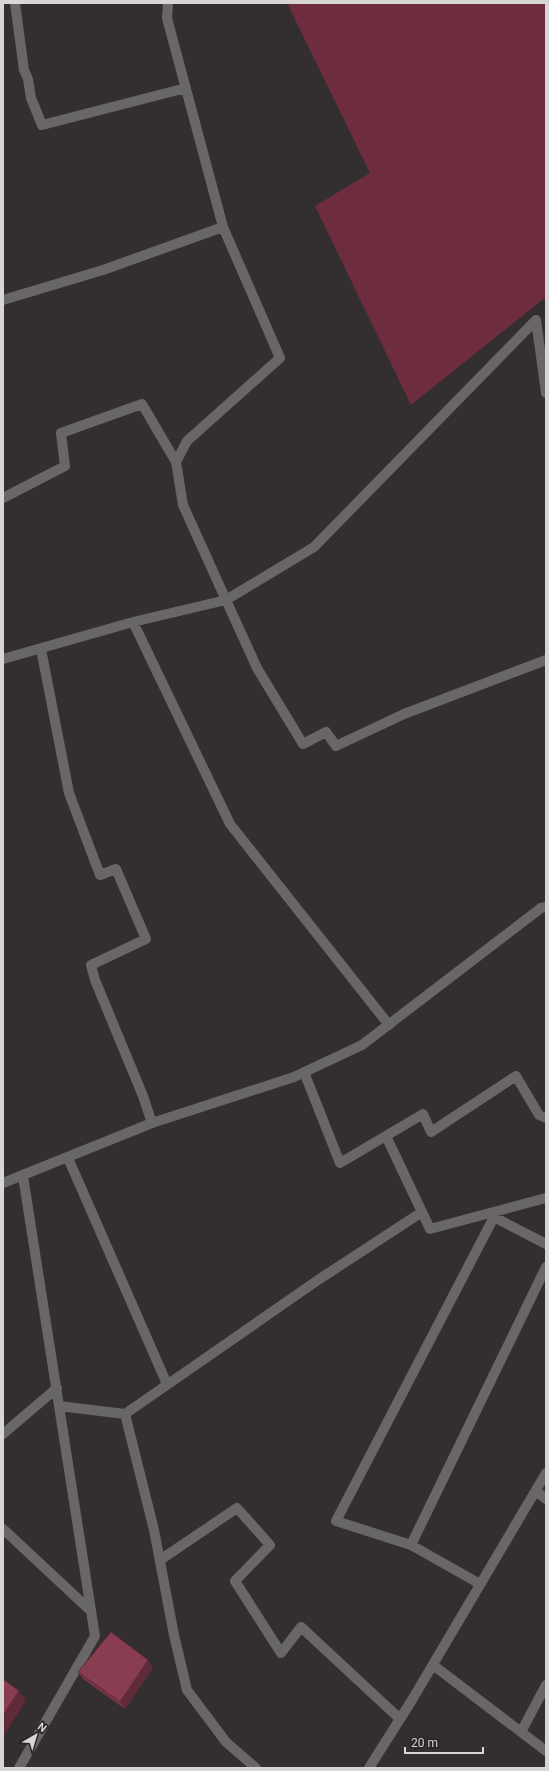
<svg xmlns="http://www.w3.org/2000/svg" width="549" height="1771" viewBox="0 0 549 1771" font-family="Roboto,sans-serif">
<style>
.green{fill:#6d2d3e}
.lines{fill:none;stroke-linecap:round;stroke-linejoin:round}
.minor{stroke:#696667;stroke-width:10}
.tertiary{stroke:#696667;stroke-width:10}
.wall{fill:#763445}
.shaded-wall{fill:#602b38}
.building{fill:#893d50;stroke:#602b38}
</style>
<rect width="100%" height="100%" fill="#332e2f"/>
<path class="green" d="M287 3H546V297L411 405 315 206 370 173Z"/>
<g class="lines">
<path class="minor" d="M15 3 24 70 28 79 31 98 42 125 186 88
M3 300 103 270 223 227
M536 320 314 547 226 600 257 668 303 744 326 732 336 746 404 714 546 660
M536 320 546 393
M3 498 65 466 61 433 142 404 176 462
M133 622 230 824 389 1025
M41 649 69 793 100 875 116 869 146 939 91 965 95 980 143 1096 152 1123
M3 659 133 622 226 600 183 505 176 462 187 441 280 358 223 227 167 18 168 3
M304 1072 340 1163 423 1114 431 1132 516 1076 539 1115 546 1118
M386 1136 430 1229 546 1198
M68 1158 167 1384
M59 1406 125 1414 154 1530 174 1635 187 1690 226 1742 256 1768
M125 1414 318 1280 422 1212
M3 1434 57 1388
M536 1491 546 1499
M3 1529 91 1611
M411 1545 336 1521 494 1217 546 1244
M160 1560 237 1508 270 1545 235 1581 281 1653 301 1627 400 1719
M480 1584 411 1545 546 1267
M433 1665 546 1751
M521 1732 546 1685
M19 1768 95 1636 23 1176
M369 1768 412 1700 546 1473"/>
<path class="tertiary" d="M3 1183 152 1123 294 1077 362 1045 541 908 546 907"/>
</g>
<path class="wall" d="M153 1667 125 1709 83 1679 78 1672Z"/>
<path class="shaded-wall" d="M148 1660 153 1667 125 1709 120 1702Z
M19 1691 26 1701 3 1736V1715Z"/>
<path class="building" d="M111 1632 148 1660 120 1702 78 1672Z
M3 1679 19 1691 3 1715Z"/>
<rect width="549" height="1771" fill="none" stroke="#d8d5d5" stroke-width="8"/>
<g transform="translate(36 1735) rotate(38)" stroke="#292425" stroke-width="3" paint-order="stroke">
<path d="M0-3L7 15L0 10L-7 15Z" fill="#d8d5d5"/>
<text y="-6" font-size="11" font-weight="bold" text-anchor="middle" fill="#d8d5d5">N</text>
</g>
<path d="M405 1747v6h78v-6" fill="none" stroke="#d8d5d5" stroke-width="2"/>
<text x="411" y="1747" font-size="12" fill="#d8d5d5" stroke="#292425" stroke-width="3" paint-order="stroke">20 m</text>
</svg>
